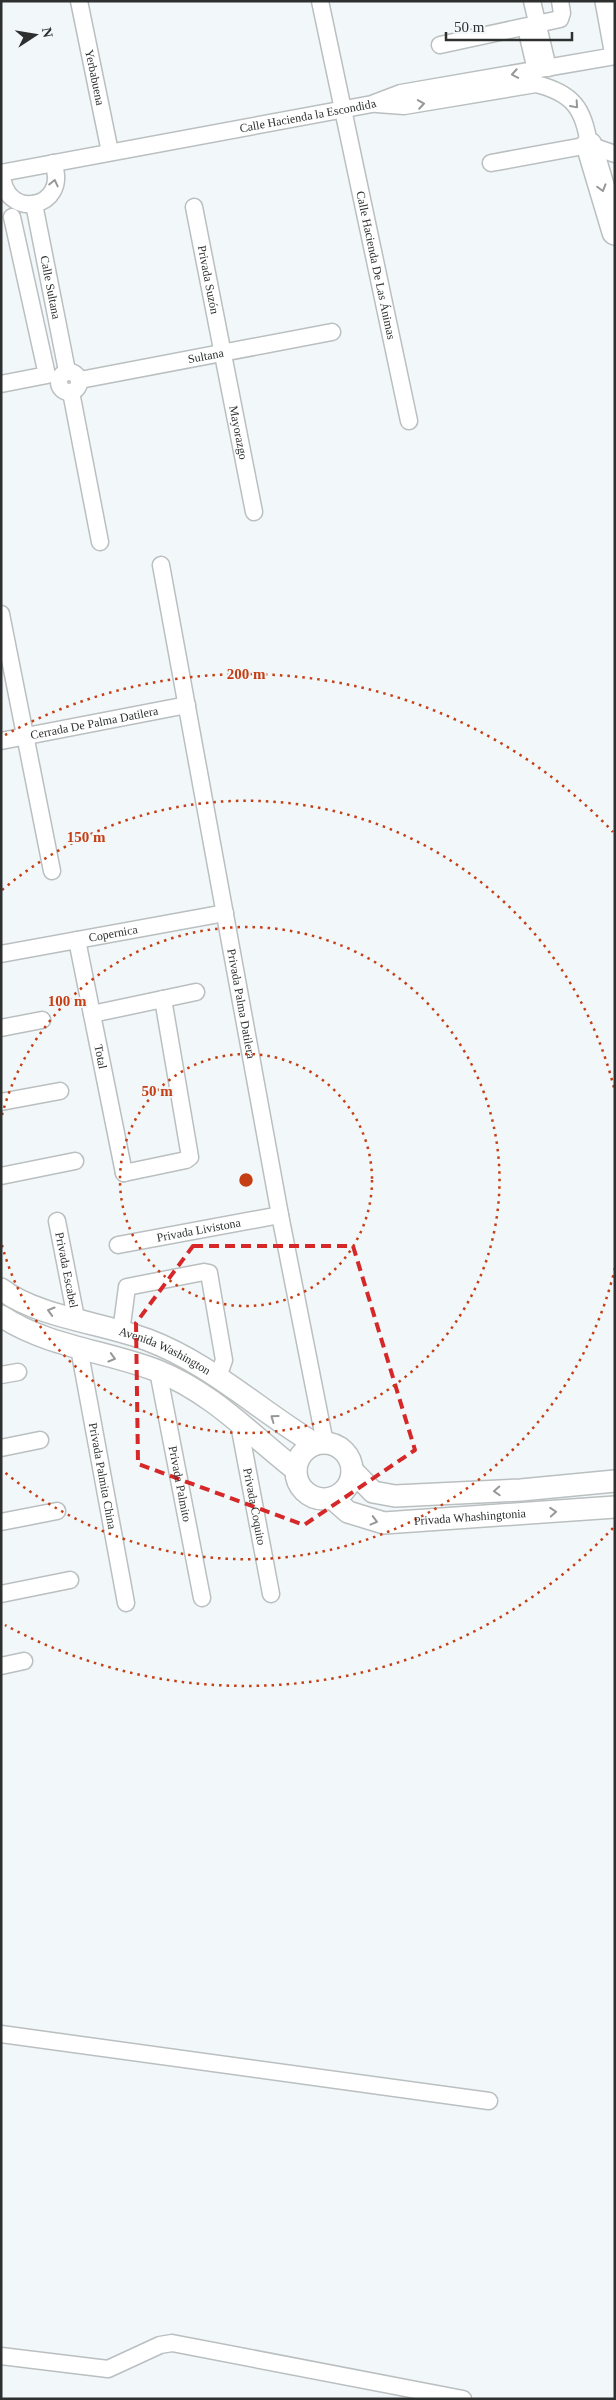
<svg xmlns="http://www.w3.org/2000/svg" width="616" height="2400" viewBox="0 0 616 2400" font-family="'Times New Roman',serif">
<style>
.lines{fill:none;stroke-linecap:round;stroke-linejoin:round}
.minor-casing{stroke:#babfc0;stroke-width:19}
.major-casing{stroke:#babfc0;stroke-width:24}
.highway-casing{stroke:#babfc0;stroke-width:28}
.minor{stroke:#fff;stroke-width:16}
.major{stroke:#fff;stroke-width:21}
.highway{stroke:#fff;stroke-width:25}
.oneway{stroke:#969898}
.marked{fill:none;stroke:#d62828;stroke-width:4;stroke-dasharray:10 6;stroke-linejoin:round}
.ring{fill:none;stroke:#c63e14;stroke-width:2.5;stroke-dasharray:2.5 5}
.labels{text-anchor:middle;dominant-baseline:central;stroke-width:4;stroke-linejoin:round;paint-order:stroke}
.street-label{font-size:12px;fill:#2e3030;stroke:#f2f7f9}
.centre{fill:#c63e14;stroke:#f2f7f9;stroke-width:2.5}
.ring-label{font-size:15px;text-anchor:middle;font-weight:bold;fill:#c63e14;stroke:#f2f7f9;stroke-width:4;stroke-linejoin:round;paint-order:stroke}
</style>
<rect width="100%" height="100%" fill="#f2f7f9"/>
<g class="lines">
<defs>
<g id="minor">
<path id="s1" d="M79 1 110 152"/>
<path id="s2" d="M320 1 409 421"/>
<path d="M532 1 548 68"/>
<path d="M526 28 536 70"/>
<path d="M440 45 560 19 562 13 560 1"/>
<path d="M377 104 404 106 536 84C573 93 584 109 589 145"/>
<path d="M491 163 589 145 615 154"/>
<path id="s3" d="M1 173 372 104 401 93 615 56"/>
<path d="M2 173C3 222 71 209 53 163"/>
<path id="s4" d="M34 204 67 371"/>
<path id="s5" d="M194 207 254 512"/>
<circle cx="69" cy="382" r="10"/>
<path id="s6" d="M80 380 332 332"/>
<path d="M1 384 47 375 12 217"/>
<path d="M71 392 100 542"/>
<path id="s7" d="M161 565 280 1215 325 1443"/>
<path d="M1 614 52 871"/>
<path id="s8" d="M1 741 187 705"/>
<path id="s9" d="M77 940 124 1173"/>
<path id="s10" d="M1 954 225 913"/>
<path d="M92 1014 196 992"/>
<path d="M1 1028 42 1020"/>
<path d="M1 1102 60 1091"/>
<path d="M124 1173 186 1160 190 1157 163 999"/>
<path d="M1 1176 75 1161"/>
<path id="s11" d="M57 1221 76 1318"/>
<path id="s12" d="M118 1245 280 1215"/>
<path d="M121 1332 127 1287 204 1272 209 1273 224 1360 218 1377"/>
<path id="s13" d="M79 1348 126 1603"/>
<path id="s14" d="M158 1371 202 1598"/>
<path d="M1 1375 18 1372"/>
<path id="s15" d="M238 1419 271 1594"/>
<path d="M1 1448 40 1440"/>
<path d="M1 1522 57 1511"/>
<path d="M1 1594 70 1580"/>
<path d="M1 1666 24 1661"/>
<path d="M1 2034 489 2101"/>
<path d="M1 2356 108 2369 160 2345 172 2343 463 2399"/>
</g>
<g id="major">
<path d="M606 1 615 50"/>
<path id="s16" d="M1 1289C37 1317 104 1323 148 1340 209 1363 259 1410 315 1444"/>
<path d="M1 1316C48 1347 107 1351 158 1371 213 1393 251 1435 296 1470"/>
<circle cx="324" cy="1471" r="28"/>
<path d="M352 1470 373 1492 395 1496 521 1490 615 1481"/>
<path id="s17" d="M332 1498 348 1512 384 1523 615 1507"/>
</g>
<path id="highway" d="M589 145 615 232"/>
</defs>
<use href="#minor" class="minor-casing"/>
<use href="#major" class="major-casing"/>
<use href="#highway" class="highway-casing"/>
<use href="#minor" class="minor"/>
<use href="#major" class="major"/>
<use href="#highway" class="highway"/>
</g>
<defs><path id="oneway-chevron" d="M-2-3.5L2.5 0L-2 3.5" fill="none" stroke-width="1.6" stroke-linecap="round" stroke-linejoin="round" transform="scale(1.25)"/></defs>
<g class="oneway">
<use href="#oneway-chevron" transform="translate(515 74) rotate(170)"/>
<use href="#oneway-chevron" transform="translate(421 104) rotate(-9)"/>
<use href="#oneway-chevron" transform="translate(575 105) rotate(49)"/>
<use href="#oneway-chevron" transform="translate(54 183) rotate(-77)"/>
<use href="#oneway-chevron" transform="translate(602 188) rotate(74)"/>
<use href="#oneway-chevron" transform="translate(51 1311) rotate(-164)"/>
<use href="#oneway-chevron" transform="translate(112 1358) rotate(16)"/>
<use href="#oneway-chevron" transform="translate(274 1418) rotate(-144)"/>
<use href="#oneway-chevron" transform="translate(497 1491) rotate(177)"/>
<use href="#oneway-chevron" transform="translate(553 1512) rotate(-4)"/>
<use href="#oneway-chevron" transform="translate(374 1521) rotate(15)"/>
</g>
<path class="marked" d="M193 1246H353L415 1450 304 1525 138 1464 136 1323Z"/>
<g class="ring">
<circle cx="246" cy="1180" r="126"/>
<path d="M2 1115A253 253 0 1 1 2 1245"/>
<path d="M615 1268A379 379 0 0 1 2 1470M2 890A379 379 0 0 1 615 1092"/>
<path d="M613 1528A506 506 0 0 1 5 1625M5 735A506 506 0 0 1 613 832"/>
</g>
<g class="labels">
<g class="street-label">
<text stroke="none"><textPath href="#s1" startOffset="78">Yerbabuena</textPath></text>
<text stroke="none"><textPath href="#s3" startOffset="312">Calle Hacienda la Escondida</textPath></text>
<text stroke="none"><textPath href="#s2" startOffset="270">Calle Hacienda De Las Ánimas</textPath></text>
<text stroke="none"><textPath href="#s5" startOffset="74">Privada Suzón</textPath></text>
<text stroke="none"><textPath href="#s4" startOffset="85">Calle Sultana</textPath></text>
<text stroke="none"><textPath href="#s6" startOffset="128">Sultana</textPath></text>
<text stroke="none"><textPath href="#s5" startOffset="230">Mayorazgo</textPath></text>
<text stroke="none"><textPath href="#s8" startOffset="95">Cerrada De Palma Datilera</textPath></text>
<text stroke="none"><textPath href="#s10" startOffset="114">Copernica</textPath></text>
<text stroke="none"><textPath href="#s7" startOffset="446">Privada Palma Datilera</textPath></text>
<text stroke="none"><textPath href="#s9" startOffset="119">Total</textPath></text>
<text stroke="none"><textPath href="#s12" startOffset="82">Privada Livistona</textPath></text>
<text stroke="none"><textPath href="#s11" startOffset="50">Privada Escabel</textPath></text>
<text stroke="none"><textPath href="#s16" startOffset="176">Avenida Washington</textPath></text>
<text stroke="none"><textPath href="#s13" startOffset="130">Privada Palmita China</textPath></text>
<text stroke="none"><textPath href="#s14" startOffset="115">Privada Palmito</textPath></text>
<text stroke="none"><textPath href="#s15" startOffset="89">Privada Coquito</textPath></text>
<text stroke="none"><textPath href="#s17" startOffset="145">Privada Whashingtonia</textPath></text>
</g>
</g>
<circle cx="246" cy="1180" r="8" class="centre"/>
<g class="ring-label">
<text x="246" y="679">200 m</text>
<text x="86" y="842">150 m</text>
<text x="67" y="1006">100 m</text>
<text x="157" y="1096">50 m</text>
</g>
<rect width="616" height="2400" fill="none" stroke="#2e3030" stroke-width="5"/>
<g transform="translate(35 35) rotate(78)" stroke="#f2f7f9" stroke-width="4" paint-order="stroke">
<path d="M0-4L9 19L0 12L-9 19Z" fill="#2e3030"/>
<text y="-8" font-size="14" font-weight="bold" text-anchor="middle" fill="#2e3030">N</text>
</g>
<path d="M446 32v8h126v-8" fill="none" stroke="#2e3030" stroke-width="2.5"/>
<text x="454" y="32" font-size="15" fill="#2e3030" stroke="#f2f7f9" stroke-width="4" paint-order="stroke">50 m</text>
</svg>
